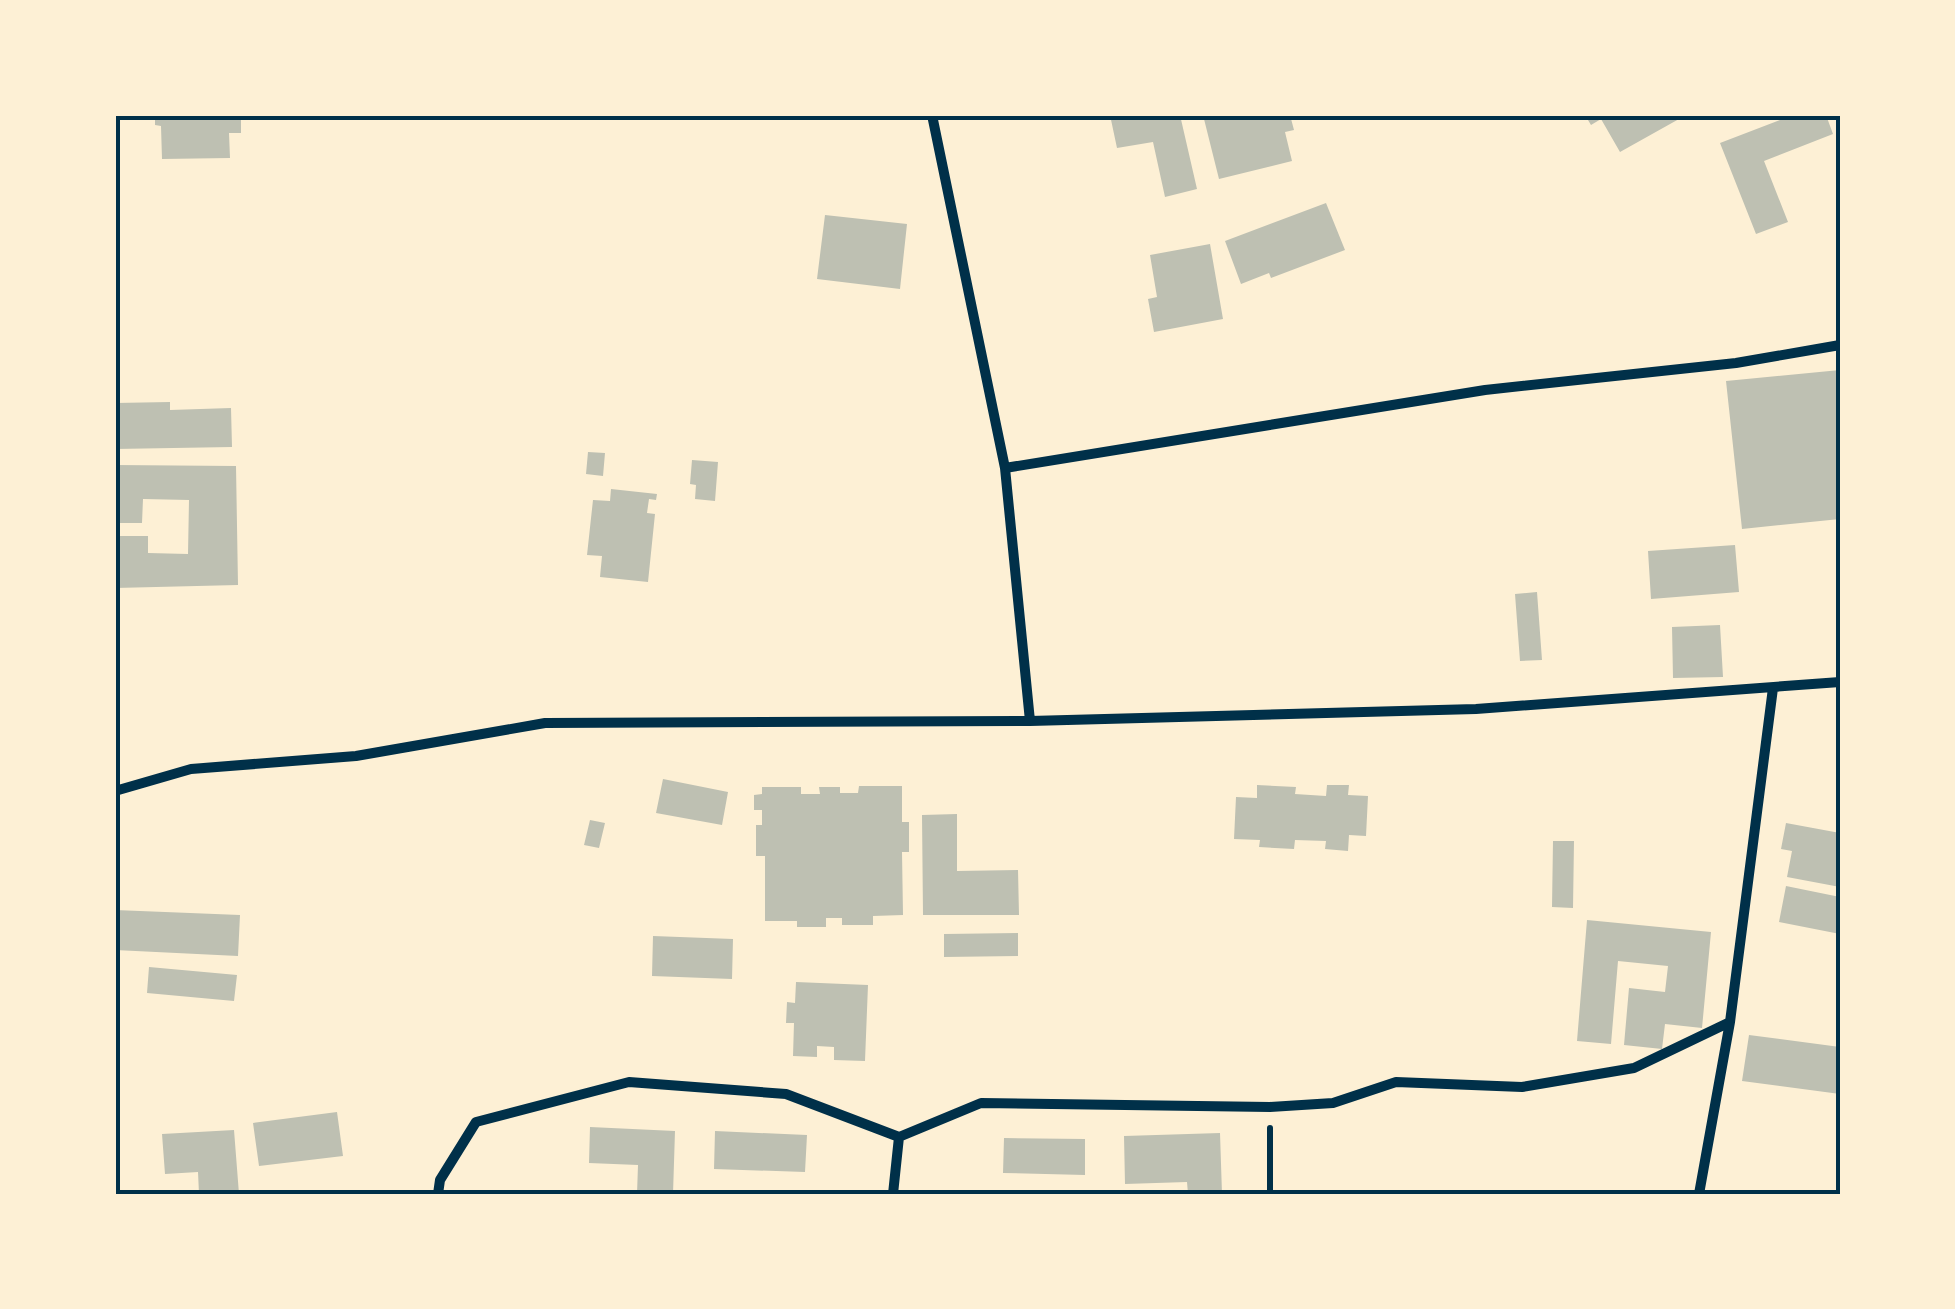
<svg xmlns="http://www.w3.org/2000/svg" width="1955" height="1309" viewBox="0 0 1955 1309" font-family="'Space Grotesk',sans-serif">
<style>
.building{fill:#bec0b2}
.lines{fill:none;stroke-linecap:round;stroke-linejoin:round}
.path{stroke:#003049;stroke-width:6}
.minor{stroke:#003049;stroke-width:10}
.neatline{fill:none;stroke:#003049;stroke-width:4}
</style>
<rect width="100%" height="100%" fill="#fdf0d5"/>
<path class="building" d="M155 115H241V133H229L230 158 162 159 161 126 155 125Z
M1110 115H1180L1197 189 1165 197 1153 142 1117 148Z
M1203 115H1290L1294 130 1285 132 1292 161 1219 179Z
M1585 115H1676L1679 119 1620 152 1601 119 1591 125Z
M1793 115H1826L1833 134 1764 161 1788 222 1756 234 1720 143Z
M1326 203 1345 250 1271 278 1269 273 1241 284 1225 241Z
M825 215 907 224 900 289 817 279Z
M1210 244 1223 319 1154 332 1148 299 1157 297 1150 255Z
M1840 370V519L1742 529 1726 381Z
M170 402V410L231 408 232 447 115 449V403Z
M588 452 605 453 603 476 586 474Z
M692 460 718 462 715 501 695 499 696 485 690 484Z
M115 465 236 466 238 585 115 588V536H148V553L188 554 189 500 143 499 142 523H115Z
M611 489 657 494 656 500 649 499 647 513 655 514 648 582 600 577 602 556 587 555 593 500 610 501Z
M1735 545 1739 592 1651 599 1648 551Z
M1537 592 1542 660 1520 661 1515 594Z
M1720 625 1723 677 1673 678 1672 627Z
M663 779 728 792 722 825 656 813Z
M1257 785 1296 787 1295 794 1326 796 1327 785H1349L1348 795 1368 796 1366 836 1349 835 1348 851 1325 849 1326 841 1295 840 1294 849 1259 847 1260 840 1234 839 1236 797 1257 798Z
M859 786H902V822H909V852H902L903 915 873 916V925H842V918H826V927H797V921H765V856H756V825H762V810H754V795L762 794V787H801V794H820L819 787H840V793H858Z
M957 814V871L1018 870 1019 915H923L922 815Z
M590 820 605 823 599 848 584 845Z
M1786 823 1840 833V887L1787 877 1792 851 1781 849Z
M1553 841H1574L1573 908 1552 907Z
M1786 886 1840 897V934L1779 922Z
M115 910 240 915 238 956 115 950Z
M1587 920 1711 932 1702 1028 1665 1024 1662 1049 1624 1045 1629 988 1665 992 1668 966 1618 961 1611 1044 1577 1041Z
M1018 933V956L944 957V934Z
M653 936 733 939 732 979 652 976Z
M149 967 237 975 234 1001 147 993Z
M796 982 868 985 865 1061 834 1060V1047L817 1046V1057L793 1056 794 1023H786L787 1002 795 1003Z
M1749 1035 1840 1047V1094L1742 1081Z
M337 1112 343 1156 259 1166 253 1123Z
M590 1127 675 1131 673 1194H637L638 1165 589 1163Z
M234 1130 239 1194H199L198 1172 165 1174 162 1134Z
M715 1131 807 1135 805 1172 714 1169Z
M1220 1133 1222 1194H1188L1187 1182 1125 1184 1124 1136Z
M1004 1138 1085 1139V1175L1003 1173Z"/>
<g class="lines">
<path class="path" d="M1270 1128V1194"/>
<path class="minor" d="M932 115 1005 468 1030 721
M1005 468 1485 390 1736 363 1840 345
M115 791 191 769 356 756 545 723 1030 721 1476 709 1840 682
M438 1194 440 1180 476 1122 629 1082 786 1094 899 1137
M893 1194 899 1137 981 1103 1270 1107 1333 1103 1396 1082 1522 1087 1634 1068 1730 1022
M1699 1194 1730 1022 1773 688"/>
</g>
<rect width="1955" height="1309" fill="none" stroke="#fdf0d5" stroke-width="235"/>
<rect x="118" y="118" width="1720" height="1074" class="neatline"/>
</svg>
